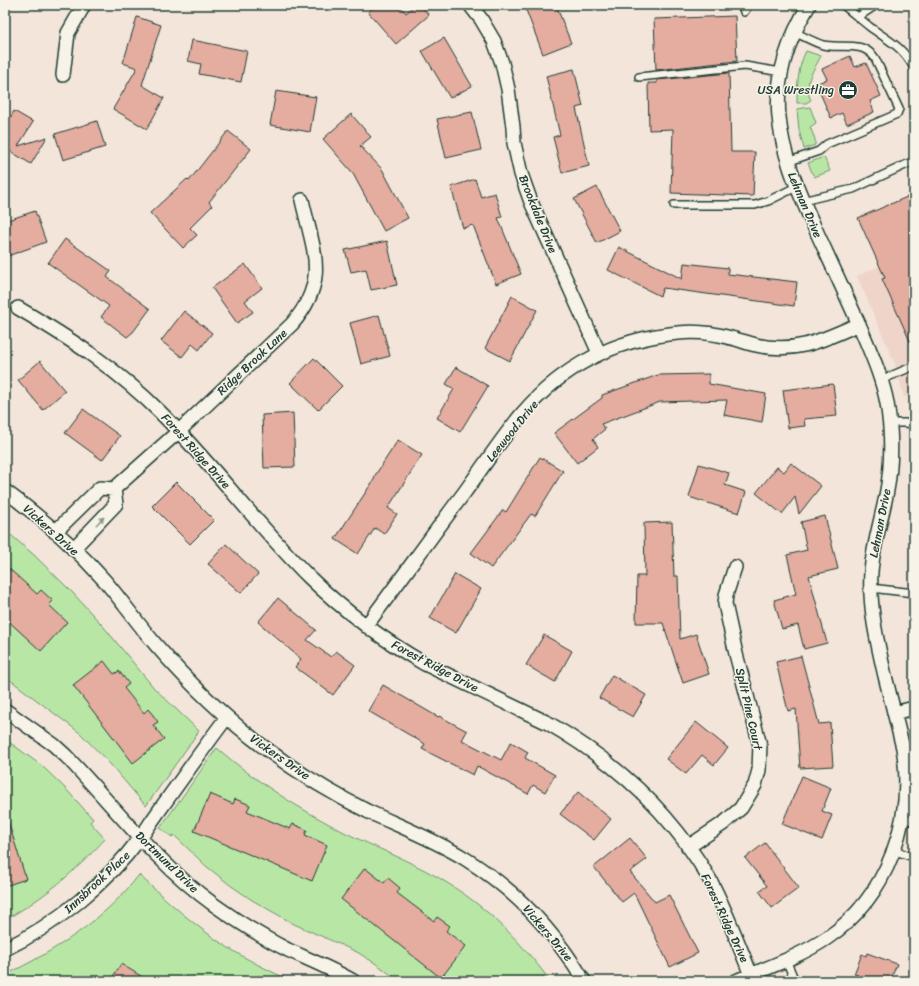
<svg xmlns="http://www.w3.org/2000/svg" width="919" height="986" viewBox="0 0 919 986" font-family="Sriracha,sans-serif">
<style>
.built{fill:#efd4c9}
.green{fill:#b8e7a5;stroke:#6c926c}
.building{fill:#e5aca0;stroke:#1f3d34}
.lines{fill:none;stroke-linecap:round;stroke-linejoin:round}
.lane-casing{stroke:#1f3d34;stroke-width:10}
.street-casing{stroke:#1f3d34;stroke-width:16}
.lane{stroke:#f7f3e8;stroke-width:7}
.street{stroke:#f7f3e8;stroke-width:13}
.oneway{fill:#8b988e}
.labels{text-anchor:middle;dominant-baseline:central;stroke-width:3;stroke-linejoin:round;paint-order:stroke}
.poi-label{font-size:12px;fill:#1f3d34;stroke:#f7f3e8;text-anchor:end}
.street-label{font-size:12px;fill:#1f3d34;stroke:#f7f3e8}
</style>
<rect width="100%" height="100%" fill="#f3e5da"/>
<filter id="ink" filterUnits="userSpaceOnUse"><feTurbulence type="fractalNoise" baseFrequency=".025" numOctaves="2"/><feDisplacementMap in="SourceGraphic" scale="8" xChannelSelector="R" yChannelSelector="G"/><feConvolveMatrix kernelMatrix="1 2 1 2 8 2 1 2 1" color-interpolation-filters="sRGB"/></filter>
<g filter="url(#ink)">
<path class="built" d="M914 251V398L904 397 895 364 857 276Z"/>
<path class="green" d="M806 51 821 56C814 70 802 84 811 100L806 103H797C797 86 798 66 806 51Z
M810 107 816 123 810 127 815 139V145L804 149 799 130 797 109Z
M824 157 830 171 814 177 808 163Z
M5 530 34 555 72 592 103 626 154 688 199 731 146 806 110 764 80 733 5 676Z
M5 739 42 766 65 788 93 819 90 822 105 839C74 873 45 897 5 920Z
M217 748C256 782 301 810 346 833 382 851 419 864 452 886 490 910 521 942 548 978L524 981H399L378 965 357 952 294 924 252 900 230 885 206 866 174 835 172 837 160 828Z
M139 875C167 901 195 926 227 947 248 960 269 971 292 981H5V975C55 951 104 920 139 875Z"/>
<path class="building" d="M376 5H399L406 13 415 5H420L429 15 396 44 368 12Z
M539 5H556L571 43 543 54 526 10Z
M735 16 737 61 656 70 654 19Z
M137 17 161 25 142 85 164 98 147 129 113 109 137 68 123 63Z
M444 38 472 86 450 98 422 51Z
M192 40 247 51 241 82 199 74 201 64 188 61Z
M850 56 855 67 866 63 881 96 870 101 874 112 847 124 842 113 831 118 816 84 827 79 822 69Z
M574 69 583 106 576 108 589 166 562 173 553 137 560 135 546 76Z
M729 73 731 152H755L753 196 671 193 673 129 649 130 648 83H657V80Z
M276 91 316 97 310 132 270 125Z
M14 111 33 122 18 146 47 137 31 164 5 148V127Z
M472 112 481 150 446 158 437 119Z
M351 114 371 137 360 146 382 169 408 218 384 231 352 172 323 139Z
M97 121 105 147 63 160 55 134Z
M228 131 251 149 209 202 212 206 190 228 197 235 183 248 150 213 187 179 189 181Z
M475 179 481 197 495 193 502 217 498 218 521 274 496 284 473 225 463 228 451 187Z
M597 187 620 231 597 243 574 199Z
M914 194V350L882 279 885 278 858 218Z
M35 211 46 242 5 257V221Z
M65 239 111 271 107 277 150 309 133 332 127 337 101 317 109 306 48 263Z
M387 241 397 285 371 290 366 269 351 272 345 250Z
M619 247 682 279 684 263 728 268V274L797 282 794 306 663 288 660 296 608 270Z
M245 264 262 288 245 301 253 312 237 323 212 288Z
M512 296 537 310 510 361 485 348Z
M184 311 212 333 199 350 192 344 182 357 161 341Z
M379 315 390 356 361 364 350 323Z
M314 358 342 386 318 410 290 383Z
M40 361 65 391 43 410 18 380Z
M456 367 488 386 460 432 437 418 454 389 446 384Z
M709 374V384L766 394 762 422 724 415 727 400 660 402 601 424 605 429 593 439 598 447 577 463 554 433 602 398V395L658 375Z
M833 384 837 416 804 419 805 426 788 428 783 390Z
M83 409 120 436 102 460 65 433Z
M293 413 295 467 264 468 262 415Z
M398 440 422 455 388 508 397 514 384 534 375 528 358 554 335 539 375 478 374 477Z
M540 457 563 471 535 516 531 514 491 568 471 553 503 510 506 512Z
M791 463 821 486 799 514 795 497 782 514 756 493 777 467 784 472Z
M699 464 729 473 725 485 746 492 739 513 689 497Z
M176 482 214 520 190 544 152 506Z
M825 516 838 569 809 576 827 643 804 649 798 625 782 629 774 600 796 594 787 555 807 550 801 522Z
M672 522 674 576H678L680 639 696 634 709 674 683 683 663 623H636L637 576H645L644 523Z
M226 544 258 574 241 593 208 564Z
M5 565 37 594 41 590 53 601 49 605 67 622 41 651 5 618Z
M455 574 481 589 456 633 430 618Z
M278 598 316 630 307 640 331 657 336 651 355 665 333 695 295 667 301 659 258 622Z
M544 635 572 651 555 682 526 665Z
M801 656 819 724 830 723 833 766 800 768 796 709 788 711 776 662Z
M104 661 114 674 119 671 129 684 124 688 144 713 148 709 153 715 158 722 153 725 164 739 133 763 73 685Z
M612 675 646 695 633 717 599 698Z
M383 685 438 717 439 716 467 731 462 740 501 760 511 742 528 752 525 758 555 775 545 792 533 785 528 794 477 766 473 775 422 749 425 744 368 711Z
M696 722 728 748 714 765 702 755 686 774 666 759Z
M802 776 831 788 822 811 832 815 822 840 782 824Z
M578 792 611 819 594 840 560 814Z
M210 794 233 804 235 799 243 802 250 805 247 811 290 829 293 824 307 830 305 835 327 845 312 881 194 831Z
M8 821 26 879 5 886V822Z
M630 838 647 859 630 872 655 902 669 895 698 953 670 967 634 893 622 902 594 867Z
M765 843 799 888 772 908 759 891 767 886 745 858Z
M365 868 384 883 388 878 400 888 397 893 434 921 437 917 450 926 446 931 466 946 441 978 341 899Z
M867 953 897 964 890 981H856L858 975 854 974 862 954 866 956Z
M121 964 149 981H110Z"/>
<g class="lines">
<defs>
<path id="lane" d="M742 5 744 12 749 5
M843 5C852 12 861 20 870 27 889 41 902 46 914 68
M858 17 876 5
M639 77 745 66 781 72
M787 162 819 151 827 144 897 114 899 109 875 58C862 40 841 49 823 45 813 42 803 36 794 32
M802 201 853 189 914 161
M674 205H755L768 201 796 187
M881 380 914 366
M889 423H905L914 424
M871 588 914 593
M903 818 914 822
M894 851 914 857
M786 960 795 981"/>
<path id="street" d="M470 5 481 19 494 41 502 63 508 89 513 127 514 143 521 174 531 202 599 353
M63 75 68 33 84 5
M18 308C71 339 117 369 161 413 213 465 257 525 309 577 344 611 383 640 425 664L548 723C614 761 672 813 710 880 726 910 738 943 751 975
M5 491C41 517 76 548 105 581 123 602 138 624 156 645 189 683 225 718 265 748 297 772 331 793 367 811 399 826 433 839 464 858 513 888 554 931 584 981
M55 532 100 488 114 489 179 431 292 324C330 280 313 250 302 200
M73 549 116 504 114 489
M366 626C399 582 431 537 464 493 483 467 501 439 522 414 562 366 616 339 678 333 696 331 714 333 731 338 740 340 747 343 756 345 796 354 823 340 859 324
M5 710 54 745 66 756C114 806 156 863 213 904 237 921 262 937 288 950 310 960 332 969 353 981
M894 713 914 708
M688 847 724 823 741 808 755 785 759 770 760 745 736 654 725 604 726 595 735 567
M5 949C55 925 107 883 140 838 145 832 149 825 154 818 178 784 202 750 227 717
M736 981C766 968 799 957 827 938 888 897 915 818 903 748 897 724 891 700 885 676 877 641 869 608 871 572 873 546 881 521 886 496 892 466 892 433 887 403 882 377 871 353 861 329 846 295 830 261 814 226 777 145 759 87 809 5"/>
</defs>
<use href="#lane" class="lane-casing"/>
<use href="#street" class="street-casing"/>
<use href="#lane" class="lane"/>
<use href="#street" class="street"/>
</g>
<defs><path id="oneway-solid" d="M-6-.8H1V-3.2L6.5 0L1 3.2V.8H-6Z"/></defs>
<use class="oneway" href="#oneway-solid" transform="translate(100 521) rotate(-45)"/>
</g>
<defs>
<symbol id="office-disc" viewBox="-11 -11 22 22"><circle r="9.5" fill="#1f3d34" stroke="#f7f3e8"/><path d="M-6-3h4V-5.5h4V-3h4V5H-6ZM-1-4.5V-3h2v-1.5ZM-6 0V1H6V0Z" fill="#fff"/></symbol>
</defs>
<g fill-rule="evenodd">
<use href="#office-disc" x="837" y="79" width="22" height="22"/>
</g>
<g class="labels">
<g class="poi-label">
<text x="834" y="90">USA Wrestling</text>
</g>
<g class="street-label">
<text transform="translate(805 205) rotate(67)">Lehman Drive</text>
<text transform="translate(538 214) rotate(68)">Brookdale Drive</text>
<text transform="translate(252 362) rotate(-43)">Ridge Brook Lane</text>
<text transform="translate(512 431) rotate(-51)">Leewood Drive</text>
<text transform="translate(196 451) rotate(48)">Forest Ridge Drive</text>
<text transform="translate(880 523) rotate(-79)">Lehman Drive</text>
<text transform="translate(51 530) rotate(42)">Vickers Drive</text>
<text transform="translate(435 666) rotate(28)">Forest Ridge Drive</text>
<text transform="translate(749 709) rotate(77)">Split Pine Court</text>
<text transform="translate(280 757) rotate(35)">Vickers Drive</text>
<text transform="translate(167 862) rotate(44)">Dortmund Drive</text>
<text transform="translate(97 882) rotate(-43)">Innsbrook Place</text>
<text transform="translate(725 918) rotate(65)">Forest Ridge Drive</text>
<text transform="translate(548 933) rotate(50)">Vickers Drive</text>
</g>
</g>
<rect width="919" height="986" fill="none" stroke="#f7f3e8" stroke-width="20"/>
<rect x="10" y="10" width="899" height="966" fill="none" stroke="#1f3d34" stroke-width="1.5" filter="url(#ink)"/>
</svg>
